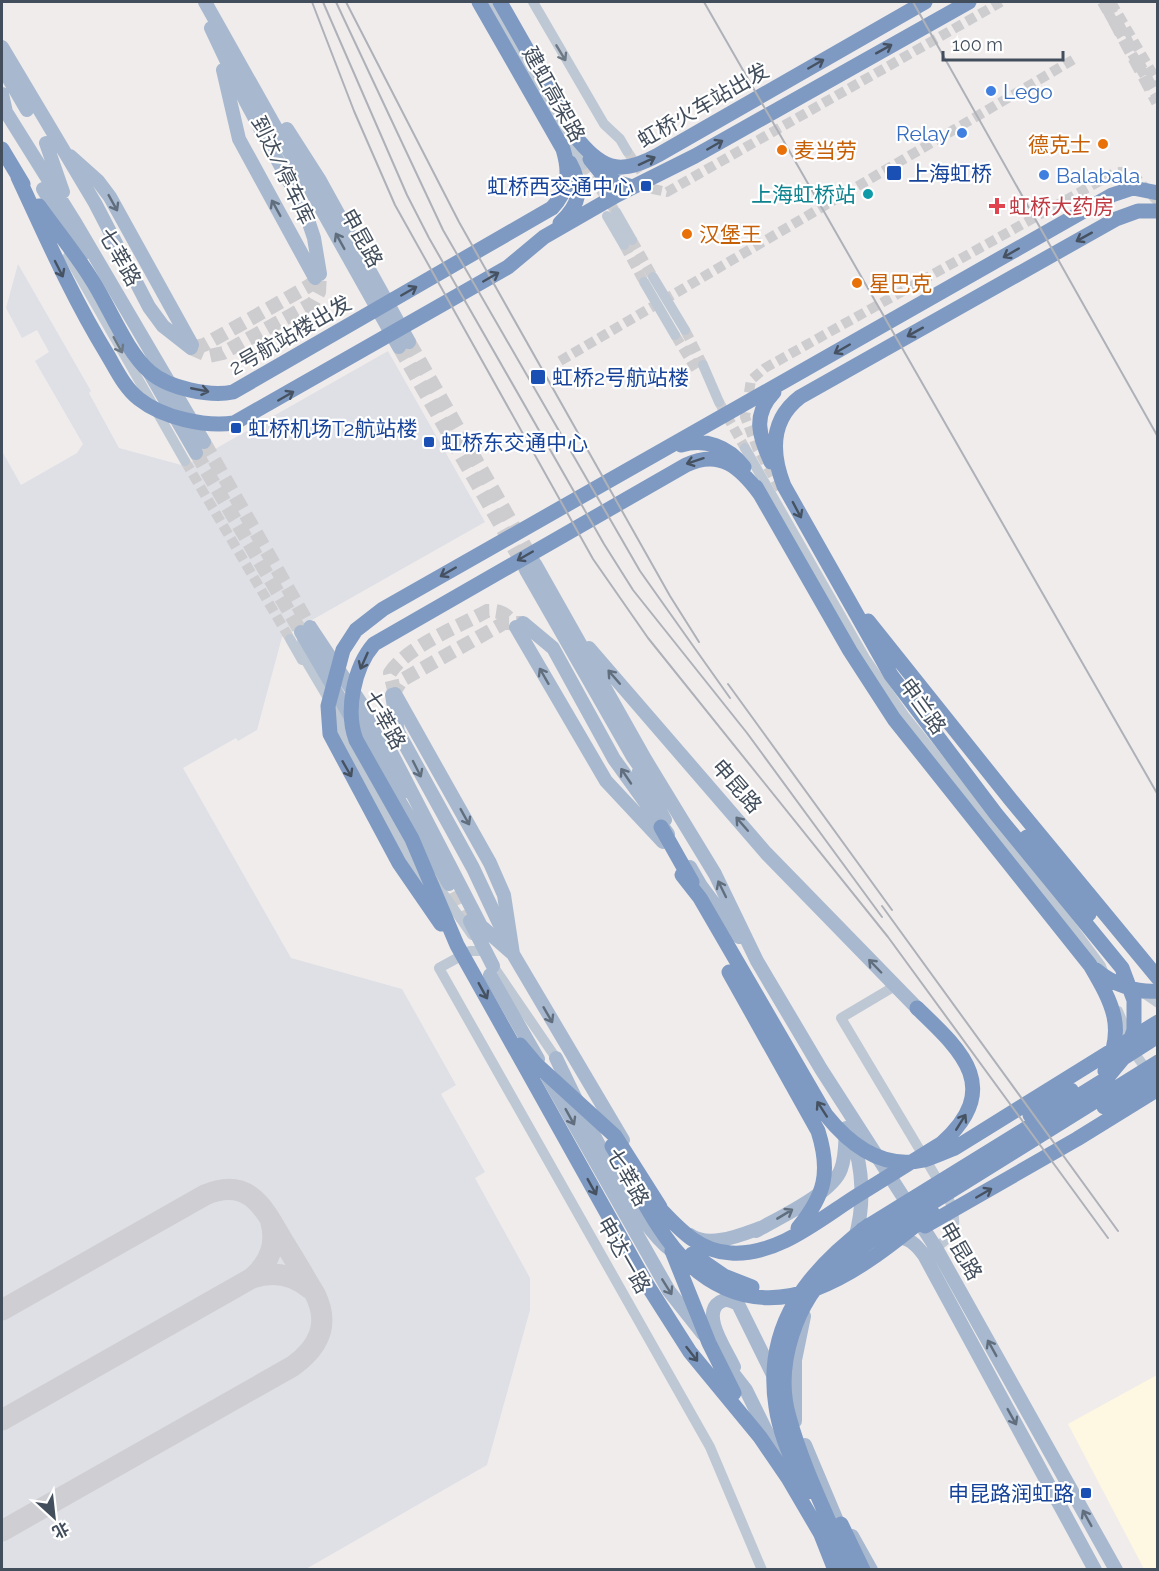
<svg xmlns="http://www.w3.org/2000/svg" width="1159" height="1571" viewBox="0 0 1159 1571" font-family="Raleway,'Noto Sans SC',sans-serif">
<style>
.commercial{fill:#fef8e2}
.airport{fill:#dee0e5}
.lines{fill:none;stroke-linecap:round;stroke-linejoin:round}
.taxiway{stroke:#cfced2;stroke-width:21}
.minor-tunnel{stroke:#cdcccf;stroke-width:10;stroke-dasharray:10 5;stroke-linecap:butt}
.major-tunnel{stroke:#cdcccf;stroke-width:14;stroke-dasharray:14 7;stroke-linecap:butt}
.minor{stroke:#bec8d4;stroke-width:10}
.major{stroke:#a8b9cf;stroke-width:14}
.highway{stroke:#7e9ac2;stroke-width:15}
.rail{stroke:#aeb1b8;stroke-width:2}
.oneway{stroke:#465261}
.oneway2{stroke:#6e7986}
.oneway3{stroke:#616e7e}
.shop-dot{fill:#3f7fe0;stroke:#fff;stroke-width:2}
.food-dot{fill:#e8710a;stroke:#fff;stroke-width:2}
.transit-dot{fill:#1a4fb4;stroke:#fff;stroke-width:2}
.culture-dot{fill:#0f9aa8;stroke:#fff;stroke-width:2}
.health-dot{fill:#e0444e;stroke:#fff;stroke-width:2}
.labels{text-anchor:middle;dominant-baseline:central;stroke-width:4.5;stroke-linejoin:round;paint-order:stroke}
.shop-label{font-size:21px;fill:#366cbe;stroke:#fff;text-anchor:start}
.street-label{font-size:21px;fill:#434e5c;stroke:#fff}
.food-label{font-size:21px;fill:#c56008;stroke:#fff;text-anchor:start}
.transit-label{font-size:21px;fill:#164399;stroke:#fff;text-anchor:start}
.culture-label{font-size:21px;fill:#0d838f;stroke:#fff;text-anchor:end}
.health-label{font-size:21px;fill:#be3a42;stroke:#fff;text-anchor:start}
</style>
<rect width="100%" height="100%" fill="#f0ecec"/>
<path class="commercial" d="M1157 1375V1569H1144L1068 1424Z"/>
<path class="airport" d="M18 264 91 391 89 393 119 448 185 466 388 351 485 522 282 637 257 730 238 741 236 738 183 768 291 958 402 989 456 1085 441 1094 485 1172 475 1178 530 1278V1310L487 1465 306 1569H2V451L21 485 77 453 83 444 35 361 49 352 37 330 22 338 6 308Z"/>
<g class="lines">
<path class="taxiway" d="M252 1278C269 1263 277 1245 271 1223
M2 1310 205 1195C249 1176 264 1208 283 1241 294 1258 304 1276 315 1294 330 1324 319 1347 293 1366L2 1531
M2 1420 252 1278C273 1271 293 1274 310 1289"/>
<path class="minor-tunnel" d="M1102 2 1158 99
M1111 2 1158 83
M627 151 653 189 667 192 1001 2
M583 165 616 212
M632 240 653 277
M624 245 644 282
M685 330 703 365
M675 335 697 371
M560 361 1076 58
M719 402 745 448
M185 461 290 639
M780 489 757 448 745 417 751 380 765 368 1116 172H1131L1158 202"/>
<path class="major-tunnel" d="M1105 2 1158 102
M409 342 534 562
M194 347 204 345 307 287 313 283 315 278
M399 347 525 568
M191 348 209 356 223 353 313 303 319 292 320 274
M204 442 310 627
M196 453 301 632
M395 694 390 673C406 647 460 626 487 611 503 610 507 615 516 627
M392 695 402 680 504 623H521
M442 874 463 919"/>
<path class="minor" d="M488 2 583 165
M533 2 604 124 620 139 627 151
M616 212 632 240
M607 216 624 245
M68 256 185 461
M653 277 685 330
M644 282 675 335
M703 365 719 402
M745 448 865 658 904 715 1070 924 1101 966 1105 976
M302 635 303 656 338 715 342 734 427 891
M290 639 302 660
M438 886 472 935
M483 951H470L439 968 710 1447 762 1570
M489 960 556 1058
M895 986 841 1018 948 1197C960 1226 956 1236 930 1251
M1142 992 1158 1003
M1118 1011 1138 1058 1150 1074"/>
<path class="major" d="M205 2 399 347
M211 28 246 102 305 211 314 238 320 274
M2 47 95 203 149 307 163 326 191 348
M2 67 27 110
M223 70 239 139 315 278
M2 94 6 112 76 224 204 442
M287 129 319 179 409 342
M46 143 63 192
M70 156 98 181 110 197 192 345
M43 189 82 255
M148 370 196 453
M535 564 645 759 715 874 757 961 821 1069 936 1248 1116 1570
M526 570 633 757 647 777
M523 623 553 648 614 759 668 834
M310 627 382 735 481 926 513 954 623 1140
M516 627 606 781 663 842
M301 632 353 721
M589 648 766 853 917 1008
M395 694 490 863 504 895 513 954
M392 695 398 732 473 868 506 938
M354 708 401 794
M639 771 665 820
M391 787 449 884
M690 867 701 886 739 937
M470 921 493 966
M490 975 538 1059
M556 1058C578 1103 637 1234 677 1254
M547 1076 669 1291 703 1334
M852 1137C863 1169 865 1205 855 1238
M756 1231C778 1218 833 1193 841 1169 846 1156 845 1142 846 1128
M690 1235C710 1249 743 1234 763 1227
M894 1236C909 1238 915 1243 924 1255L1095 1570
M722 1359 746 1390 777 1453
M734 1367C727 1351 700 1314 720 1302 727 1298 732 1301 738 1304L776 1381
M795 1421V1360L804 1316
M805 1445 843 1535
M852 1536 871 1570"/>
<path class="highway" d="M500 2 579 141C605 172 623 174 658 155L925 2
M2 149 23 184
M590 159 606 179 632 187
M18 177C46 237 72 297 107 354 116 369 124 387 139 399 163 418 205 427 234 423L508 267 544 237 617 195 695 156 969 2
M39 206C56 230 76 254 92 280 110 308 126 351 150 372 168 388 210 397 233 392L552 208C569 190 570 172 563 149L479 2
M560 223C581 204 583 187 570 163
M681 445C705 438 728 446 744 467
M771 462C759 436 752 415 774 392
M756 487 850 651 894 719 1090 965C1113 1004 1126 1028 1105 1071
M760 494C740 467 720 449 686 465L374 644C354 667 345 711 356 740L412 839 457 945 646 1283 690 1352 760 1437 788 1478 822 1536
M868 621 1011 800 1158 978
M661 827 692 882
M1027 837 1072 889 1089 914
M682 875 700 898 826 1115C850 1145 882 1170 924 1160 934 1157 945 1152 955 1148L1158 1022
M441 924 399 863 330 734 328 706 343 650 356 630 383 609 1112 195 1133 188 1158 193
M1096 970C1112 984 1137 993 1158 991
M729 972 818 1131C831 1172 825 1195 798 1228
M520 1045 536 1064 615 1136 660 1207
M1122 1059 1158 1036
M1104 1107 1158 1072
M1030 1115 1071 1090
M1063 1121 1085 1101
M612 1146C633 1180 659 1238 689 1264 774 1341 861 1270 932 1212
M662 1211C681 1231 701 1252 731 1253 777 1256 819 1220 855 1197 884 1179 913 1161 942 1143 1003 1088 962 1051 917 1008
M925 1226 1077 1139 1158 1089
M862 1230 1106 1079 1125 1056 1134 1030V1000L1122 968 996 814 891 675 784 486C771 453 770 420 800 397L1116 219 1138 211H1158
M672 1251 709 1343 734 1393
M692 1254 724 1276 752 1287
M806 1493C795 1465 780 1437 776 1407 763 1325 808 1271 869 1225
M841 1524 863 1570
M818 1527 835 1570
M850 1570C829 1519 803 1469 789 1417 774 1366 796 1300 836 1266 846 1257 858 1250 869 1242L1158 1062"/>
<path class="rail" d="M312 2 354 111 395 205 593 559 648 638 888 937 1108 1238
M323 2 407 195 429 238 604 544 633 590 747 733 882 917
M336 2 443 230 640 571 730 698
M346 2 459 222 670 596 699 642
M704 2 1158 795
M913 2 1158 437
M728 684 892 910
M882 906 1118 1231"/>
</g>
<defs><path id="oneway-shaft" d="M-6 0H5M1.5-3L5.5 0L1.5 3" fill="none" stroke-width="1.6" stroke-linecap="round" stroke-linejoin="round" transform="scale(1.5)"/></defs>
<g class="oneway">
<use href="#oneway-shaft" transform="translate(884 49) rotate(-29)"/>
<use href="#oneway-shaft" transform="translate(816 64) rotate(-30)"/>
<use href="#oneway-shaft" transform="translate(715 145) rotate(-30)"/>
<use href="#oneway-shaft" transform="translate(647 161) rotate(-25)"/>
<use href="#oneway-shaft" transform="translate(1084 237) rotate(151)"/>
<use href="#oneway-shaft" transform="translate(1011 253) rotate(150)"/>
<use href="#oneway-shaft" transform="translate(59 269) rotate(63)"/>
<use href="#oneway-shaft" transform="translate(491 277) rotate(-30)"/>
<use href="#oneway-shaft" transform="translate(409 291) rotate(-30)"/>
<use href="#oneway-shaft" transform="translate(915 332) rotate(151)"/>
<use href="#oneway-shaft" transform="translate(842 349) rotate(150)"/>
<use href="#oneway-shaft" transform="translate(200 390) rotate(11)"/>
<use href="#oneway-shaft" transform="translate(286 396) rotate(-30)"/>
<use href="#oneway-shaft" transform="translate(695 461) rotate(162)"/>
<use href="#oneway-shaft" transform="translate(797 510) rotate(62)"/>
<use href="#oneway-shaft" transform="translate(525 556) rotate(150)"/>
<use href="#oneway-shaft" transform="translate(448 572) rotate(150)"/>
<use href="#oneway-shaft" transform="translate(364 661) rotate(114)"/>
<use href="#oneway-shaft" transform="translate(347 769) rotate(60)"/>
<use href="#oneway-shaft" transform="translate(483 991) rotate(61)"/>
<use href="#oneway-shaft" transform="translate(822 1109) rotate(-123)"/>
<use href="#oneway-shaft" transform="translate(961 1122) rotate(-58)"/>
<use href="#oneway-shaft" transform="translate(592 1187) rotate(61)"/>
<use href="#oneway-shaft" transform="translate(984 1193) rotate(-30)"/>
<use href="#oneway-shaft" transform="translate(692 1354) rotate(52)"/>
</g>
<g class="oneway2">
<use href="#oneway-shaft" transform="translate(561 53) rotate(59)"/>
<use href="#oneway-shaft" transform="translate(118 345) rotate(61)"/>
</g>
<g class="oneway3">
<use href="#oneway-shaft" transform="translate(113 203) rotate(61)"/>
<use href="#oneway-shaft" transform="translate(276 208) rotate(-119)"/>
<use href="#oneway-shaft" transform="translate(340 241) rotate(-119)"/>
<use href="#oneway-shaft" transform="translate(544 676) rotate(-120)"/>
<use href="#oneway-shaft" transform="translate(614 677) rotate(-131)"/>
<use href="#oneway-shaft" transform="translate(417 769) rotate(63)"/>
<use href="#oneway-shaft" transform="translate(626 776) rotate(-124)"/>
<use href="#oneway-shaft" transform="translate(465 817) rotate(61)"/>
<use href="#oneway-shaft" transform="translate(742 824) rotate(-131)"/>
<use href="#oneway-shaft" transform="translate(722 889) rotate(-116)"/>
<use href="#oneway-shaft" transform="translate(875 966) rotate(-134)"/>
<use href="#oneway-shaft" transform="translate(548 1015) rotate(60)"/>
<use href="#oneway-shaft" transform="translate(570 1117) rotate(61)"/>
<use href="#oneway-shaft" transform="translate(785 1214) rotate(-31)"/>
<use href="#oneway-shaft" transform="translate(667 1287) rotate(58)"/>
<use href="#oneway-shaft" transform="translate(992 1348) rotate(-119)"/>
<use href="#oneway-shaft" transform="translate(1012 1417) rotate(61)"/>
<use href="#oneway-shaft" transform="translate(1087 1518) rotate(-119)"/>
</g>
<g class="shop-dot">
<circle cx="991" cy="91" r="6"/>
<circle cx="962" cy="133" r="6"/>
<circle cx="1044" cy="175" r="6"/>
</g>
<g class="food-dot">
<circle cx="1103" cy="144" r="6"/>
<circle cx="782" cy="150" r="6"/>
<circle cx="687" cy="234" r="6"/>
<circle cx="857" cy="283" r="6"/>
</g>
<g class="transit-dot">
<rect x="886" y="165" width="16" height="16" rx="3"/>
<rect x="640" y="180" width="12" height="12" rx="3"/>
<rect x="530" y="369" width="16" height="16" rx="3"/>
<rect x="230" y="422" width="12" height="12" rx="3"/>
<rect x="423" y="436" width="12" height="12" rx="3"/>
<rect x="1080" y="1487" width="12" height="12" rx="3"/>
</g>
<circle class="culture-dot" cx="868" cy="194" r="6"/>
<path class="health-dot" d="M994 197h6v6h6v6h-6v6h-6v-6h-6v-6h6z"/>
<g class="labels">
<g class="shop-label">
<text x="1003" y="91">Lego</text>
<text x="950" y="133" text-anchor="end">Relay</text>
<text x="1056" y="175">Balabala</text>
</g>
<g class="street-label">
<text transform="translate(554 94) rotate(61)">建虹高架路</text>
<text transform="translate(703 105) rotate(-30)">虹桥火车站出发</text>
<text transform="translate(283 170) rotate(64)">到达/停车库</text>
<text transform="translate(362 238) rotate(61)">申昆路</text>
<text transform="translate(120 257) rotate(60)">七莘路</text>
<text transform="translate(290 335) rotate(-30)">2号航站楼出发</text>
<text transform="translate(923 706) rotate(54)">申兰路</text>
<text transform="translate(385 720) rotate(61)">七莘路</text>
<text transform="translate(737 786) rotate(49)">申昆路</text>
<text transform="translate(628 1177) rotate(60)">七莘路</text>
<text transform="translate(961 1251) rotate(60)">申昆路</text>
<text transform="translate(624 1255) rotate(60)">申达一路</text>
</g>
<g class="food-label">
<text x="1091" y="144" text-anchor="end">德克士</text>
<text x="794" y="150">麦当劳</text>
<text x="699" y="234">汉堡王</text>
<text x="869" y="283">星巴克</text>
</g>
<g class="transit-label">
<text x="908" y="173">上海虹桥</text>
<text x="634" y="186" text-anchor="end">虹桥西交通中心</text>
<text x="552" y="377">虹桥2号航站楼</text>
<text x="248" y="428">虹桥机场T2航站楼</text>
<text x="441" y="442">虹桥东交通中心</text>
<text x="1074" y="1493" text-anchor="end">申昆路润虹路</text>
</g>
<g class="culture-label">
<text x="856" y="194">上海虹桥站</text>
</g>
<g class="health-label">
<text x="1009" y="206">虹桥大药房</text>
</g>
</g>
<rect width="1159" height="1571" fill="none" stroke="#434e5c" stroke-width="6"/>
<g transform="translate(54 1517) rotate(153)" stroke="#ffffff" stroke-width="4.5" paint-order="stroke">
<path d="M0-4.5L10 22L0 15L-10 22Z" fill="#434e5c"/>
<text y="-9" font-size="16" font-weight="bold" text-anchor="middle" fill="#434e5c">北</text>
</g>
<path d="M943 51v9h120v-9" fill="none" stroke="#434e5c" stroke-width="3"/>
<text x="952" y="51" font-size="18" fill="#434e5c" stroke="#ffffff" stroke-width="4.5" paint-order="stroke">100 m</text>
</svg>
